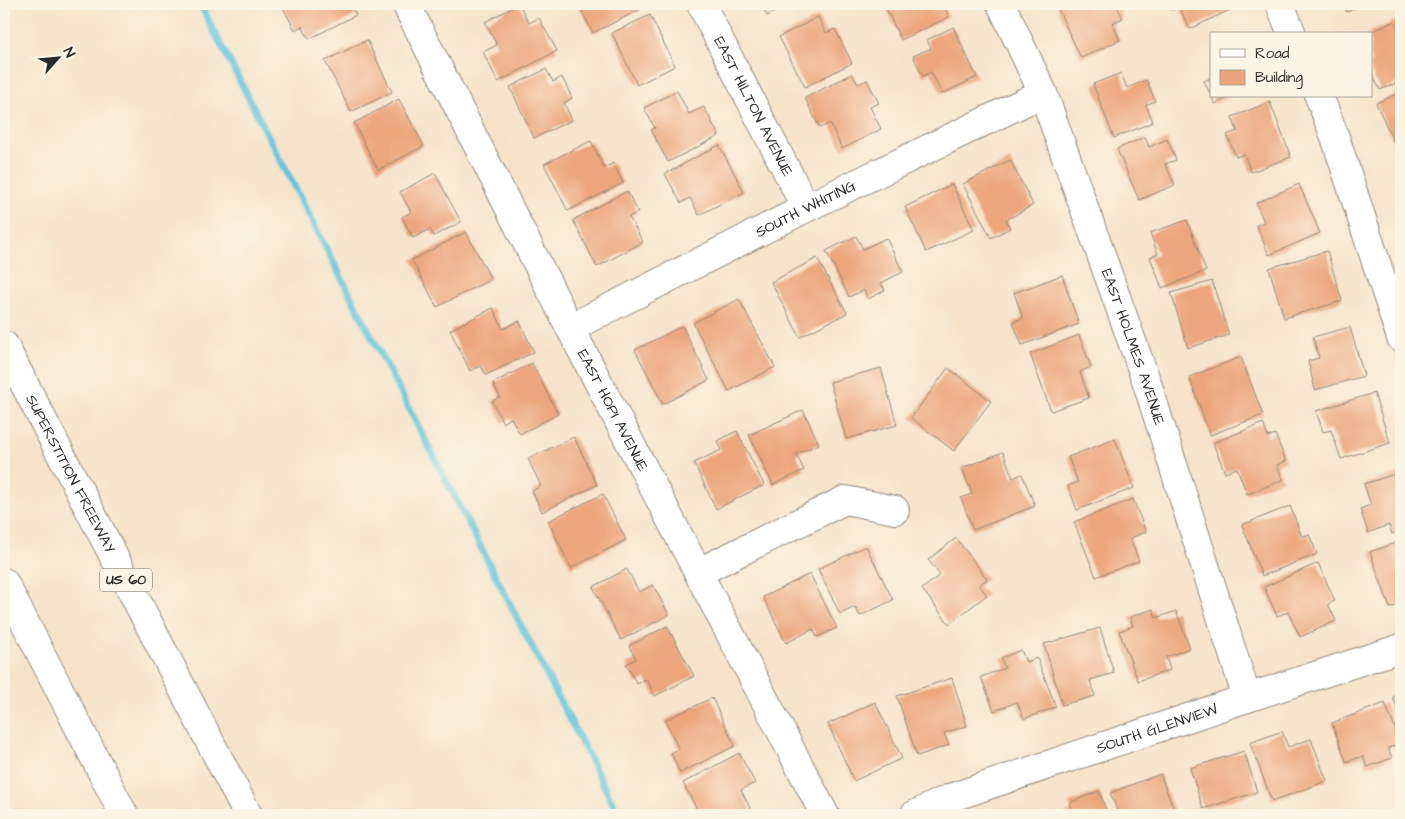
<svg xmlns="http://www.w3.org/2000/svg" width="1405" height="819" viewBox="0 0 1405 819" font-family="'Architects Daughter',sans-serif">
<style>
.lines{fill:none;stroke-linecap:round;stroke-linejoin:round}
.stream{stroke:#5ec4dc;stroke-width:7}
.building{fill:#eca57b}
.minor-casing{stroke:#90877a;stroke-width:30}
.highway-casing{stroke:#90877a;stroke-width:30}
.minor{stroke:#fff;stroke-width:28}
.highway{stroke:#fff;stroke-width:28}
.labels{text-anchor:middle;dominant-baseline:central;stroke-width:4;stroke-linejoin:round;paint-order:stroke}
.shield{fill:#fcf5e5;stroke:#6a6863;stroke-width:1}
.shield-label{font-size:14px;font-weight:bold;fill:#2b2b2b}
.street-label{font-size:15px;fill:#2b2b2b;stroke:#fcf5e5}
</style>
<rect width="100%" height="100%" fill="#fcf5e5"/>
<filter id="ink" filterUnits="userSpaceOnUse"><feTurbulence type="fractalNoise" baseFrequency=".02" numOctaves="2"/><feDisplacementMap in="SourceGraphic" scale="10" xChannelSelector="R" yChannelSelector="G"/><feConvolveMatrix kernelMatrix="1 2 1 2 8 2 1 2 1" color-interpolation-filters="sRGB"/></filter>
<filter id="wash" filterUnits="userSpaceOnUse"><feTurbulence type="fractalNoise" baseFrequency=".0096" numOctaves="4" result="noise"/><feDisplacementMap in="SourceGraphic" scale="20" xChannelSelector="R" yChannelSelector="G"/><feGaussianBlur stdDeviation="1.12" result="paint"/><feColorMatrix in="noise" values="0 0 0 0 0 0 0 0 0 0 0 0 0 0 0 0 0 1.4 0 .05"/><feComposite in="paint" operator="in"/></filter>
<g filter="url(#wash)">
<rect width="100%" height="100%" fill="#f6e3ca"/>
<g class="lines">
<path class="stream" d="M200 4 619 815"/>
</g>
<g id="blocks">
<path class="building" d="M281 4H350L356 15 309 39 302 26 295 30Z
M519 4 529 23 539 18 557 51 498 82 483 52 497 45 485 22Z
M578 4H651L593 33Z
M761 4H791L767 16Z
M884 4H943L949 17 901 40Z
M1063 4H1116L1123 18 1112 23 1120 40 1081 58 1057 7Z
M1168 4H1234L1236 7 1190 29 1179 7 1172 10Z
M1343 4H1364L1347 12Z
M650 15 675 66 637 85 612 33Z
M818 17 826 33 835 29 852 63 805 87 779 37Z
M1395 21 1401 36V81L1380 90 1371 71V34H1366Z
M953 27 977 77 942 94 931 72 923 76 913 56 931 48 927 40Z
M367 40 392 92 351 112 325 61Z
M546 69 553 82 562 77 572 98 564 103 572 120 534 138 510 87Z
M1121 73 1127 88 1147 80 1155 101 1146 105 1153 122 1114 138 1093 84Z
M852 74 858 84 867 80 879 103 870 107 881 129 842 149 830 123 820 128 805 98Z
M1211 78V96H1232L1215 104 1204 81Z
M677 91 689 114 704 107 719 136 668 162 651 130 655 128 644 108Z
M1401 92V149L1398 151 1376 103Z
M399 99 424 146 378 170 354 123Z
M1270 102 1291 157 1251 172 1244 154 1236 157 1227 135 1237 131 1232 117Z
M1145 137 1149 147 1167 139 1176 160 1165 164 1175 185 1139 200 1117 149Z
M591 141 604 168 613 163 623 183 568 211 544 164Z
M719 145 744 192 699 215 690 198 681 203 665 174Z
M1010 160 1033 205 1006 220 1010 228 991 238 963 184Z
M435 173 461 222 434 236 430 229 413 238 402 217 411 212 400 192Z
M952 184 974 230 926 252 905 207Z
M1299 184 1320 233 1269 255 1256 225 1264 222 1256 203Z
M627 191 638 212 629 217 643 242 597 267 573 220Z
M1187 220 1206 271 1162 288 1150 257 1158 254 1150 233Z
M466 232 491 279 437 307 412 260Z
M856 236 863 249 886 238 903 272 881 283 885 290 868 299 864 290 849 297 826 251Z
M1327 251 1342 301 1284 318 1269 268Z
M817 258 847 313 800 337 771 282Z
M1062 275 1079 324 1022 345 1013 322 1023 318 1014 293Z
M1212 281 1229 335 1188 348 1171 293Z
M739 299 775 367 729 391 693 323Z
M493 308 503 329 519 321 534 352 486 375 481 366 470 371 450 330Z
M682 326 709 380 663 404 635 350Z
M1350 327 1364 376 1315 390 1308 361 1319 358 1313 337Z
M1079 335 1091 367 1080 372 1089 398 1051 411 1030 354Z
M1241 357 1263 415 1210 435 1189 377Z
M532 363 558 414 520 434 511 418 503 423 492 401 500 397 493 383Z
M881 368 897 425 846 439 830 382Z
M948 368 991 401 954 451 911 418Z
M1374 393 1390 443 1341 459 1331 430 1323 432 1316 411Z
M803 410 819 444 796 454 804 470 773 485 749 435Z
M1263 423 1268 437 1275 434 1286 461 1277 465 1283 480 1247 494 1237 468 1225 473 1213 443Z
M737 431 764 485 716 509 694 463 721 450 717 441Z
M574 437 597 485 542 512 532 491 541 486 528 459Z
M1115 439 1134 488 1077 510 1068 486 1078 482 1068 457Z
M1003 452 1013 478 1022 474 1035 506 973 530 961 498 972 494 962 468Z
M1401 472V530L1392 534 1389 525 1368 533 1360 509 1371 505 1364 484Z
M603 494 626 540 571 568 548 521Z
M1133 499 1146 532 1130 538 1139 561 1096 577 1074 522Z
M1290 506 1302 537 1309 534 1317 554 1262 576 1242 525Z
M956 538 987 579 979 585 987 595 949 624 922 589 940 575 928 560Z
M1401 541V604L1390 608 1370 552Z
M866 546 893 600 860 616 855 607 840 614 818 569Z
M1318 563 1335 601 1328 604 1336 621 1300 637 1288 612 1277 616 1264 587Z
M627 569 639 592 653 585 669 615 621 640 593 587Z
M810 574 837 628 817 637 813 629 786 643 763 597Z
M1153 609 1156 618 1176 611 1190 648 1166 657 1170 670 1138 681 1119 631 1133 626 1130 617Z
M667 626 694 676 655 696 646 679 637 684 626 664 636 659 629 646Z
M1100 628 1114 673 1090 680 1095 696 1062 705 1044 644Z
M1021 650 1026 662 1037 658 1056 707 1024 719 1017 702 994 711 981 677 1005 668 1001 658Z
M952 678 967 726 944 733 949 745 917 756 897 696Z
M1401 693V719L1393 697Z
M712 698 735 746 680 773 671 753 679 749 665 720Z
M875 702 902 758 854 781 828 724Z
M1385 703 1401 744 1388 748 1392 758 1367 767 1363 756 1346 762 1332 723Z
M1282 731 1288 747 1311 739 1327 781 1272 801 1250 743Z
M1244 751 1257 792 1203 809 1190 768Z
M739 753 755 783 741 790 752 812 746 815H700L683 783Z
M1160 774 1176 815H1119L1110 793Z
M1099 791 1108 815H1063L1072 811 1069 803Z"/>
</g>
</g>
<g filter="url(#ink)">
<use href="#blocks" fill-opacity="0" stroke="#90877a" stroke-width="1"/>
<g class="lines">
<defs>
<g id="minor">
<path id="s1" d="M406 4 570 328 825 815"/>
<path id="s2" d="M701 4 806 208"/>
<path id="s3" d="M1001 4 1043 93 1147 383 1247 698"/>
<path d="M1280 4 1292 34"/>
<path d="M1319 96 1335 137 1401 338"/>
<path id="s4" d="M570 328 806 208 1043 93"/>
<path d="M699 572 845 500 895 510"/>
<path id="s5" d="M914 815 950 798 1247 698 1401 648"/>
</g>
<g id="highway">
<path id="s6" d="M4 345 248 815"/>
<path d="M4 582 124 815"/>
</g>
</defs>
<use href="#minor" class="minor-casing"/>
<use href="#highway" class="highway-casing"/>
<use href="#minor" class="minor"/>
<use href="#highway" class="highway"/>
</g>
</g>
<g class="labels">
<rect class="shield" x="100" y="568.5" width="52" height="23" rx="4"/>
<g class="shield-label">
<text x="126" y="580">US 60</text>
</g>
<g class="street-label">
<text stroke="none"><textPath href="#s2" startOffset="115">EAST HILTON AVENUE</textPath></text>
<text stroke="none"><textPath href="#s4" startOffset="264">SOUTH WHITING</textPath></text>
<text stroke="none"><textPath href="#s3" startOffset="368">EAST HOLMES AVENUE</textPath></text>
<text stroke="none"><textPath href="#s1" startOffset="456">EAST HOPI AVENUE</textPath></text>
<text stroke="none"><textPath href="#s6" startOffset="145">SUPERSTITION FREEWAY</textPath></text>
<text stroke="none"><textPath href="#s5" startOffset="258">SOUTH GLENVIEW</textPath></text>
</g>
</g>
<rect width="1405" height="819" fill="none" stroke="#fcf5e5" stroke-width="20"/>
<rect x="1210" y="32" width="162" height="65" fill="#fcf5e5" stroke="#a8a49b"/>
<rect x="1220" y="49" width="25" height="8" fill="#ffffff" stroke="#a8a49b"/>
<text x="1255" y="58" font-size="15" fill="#2b2b2b">Road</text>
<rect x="1220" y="70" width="25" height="15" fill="#eca57b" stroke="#a8a49b"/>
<text x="1255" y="82" font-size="15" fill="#2b2b2b">Building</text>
<g transform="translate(58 58) rotate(63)" stroke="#fcf5e5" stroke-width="4" paint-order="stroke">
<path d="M0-4L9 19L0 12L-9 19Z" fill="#2b2b2b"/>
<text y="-8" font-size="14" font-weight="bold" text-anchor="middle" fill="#2b2b2b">N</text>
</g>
</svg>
